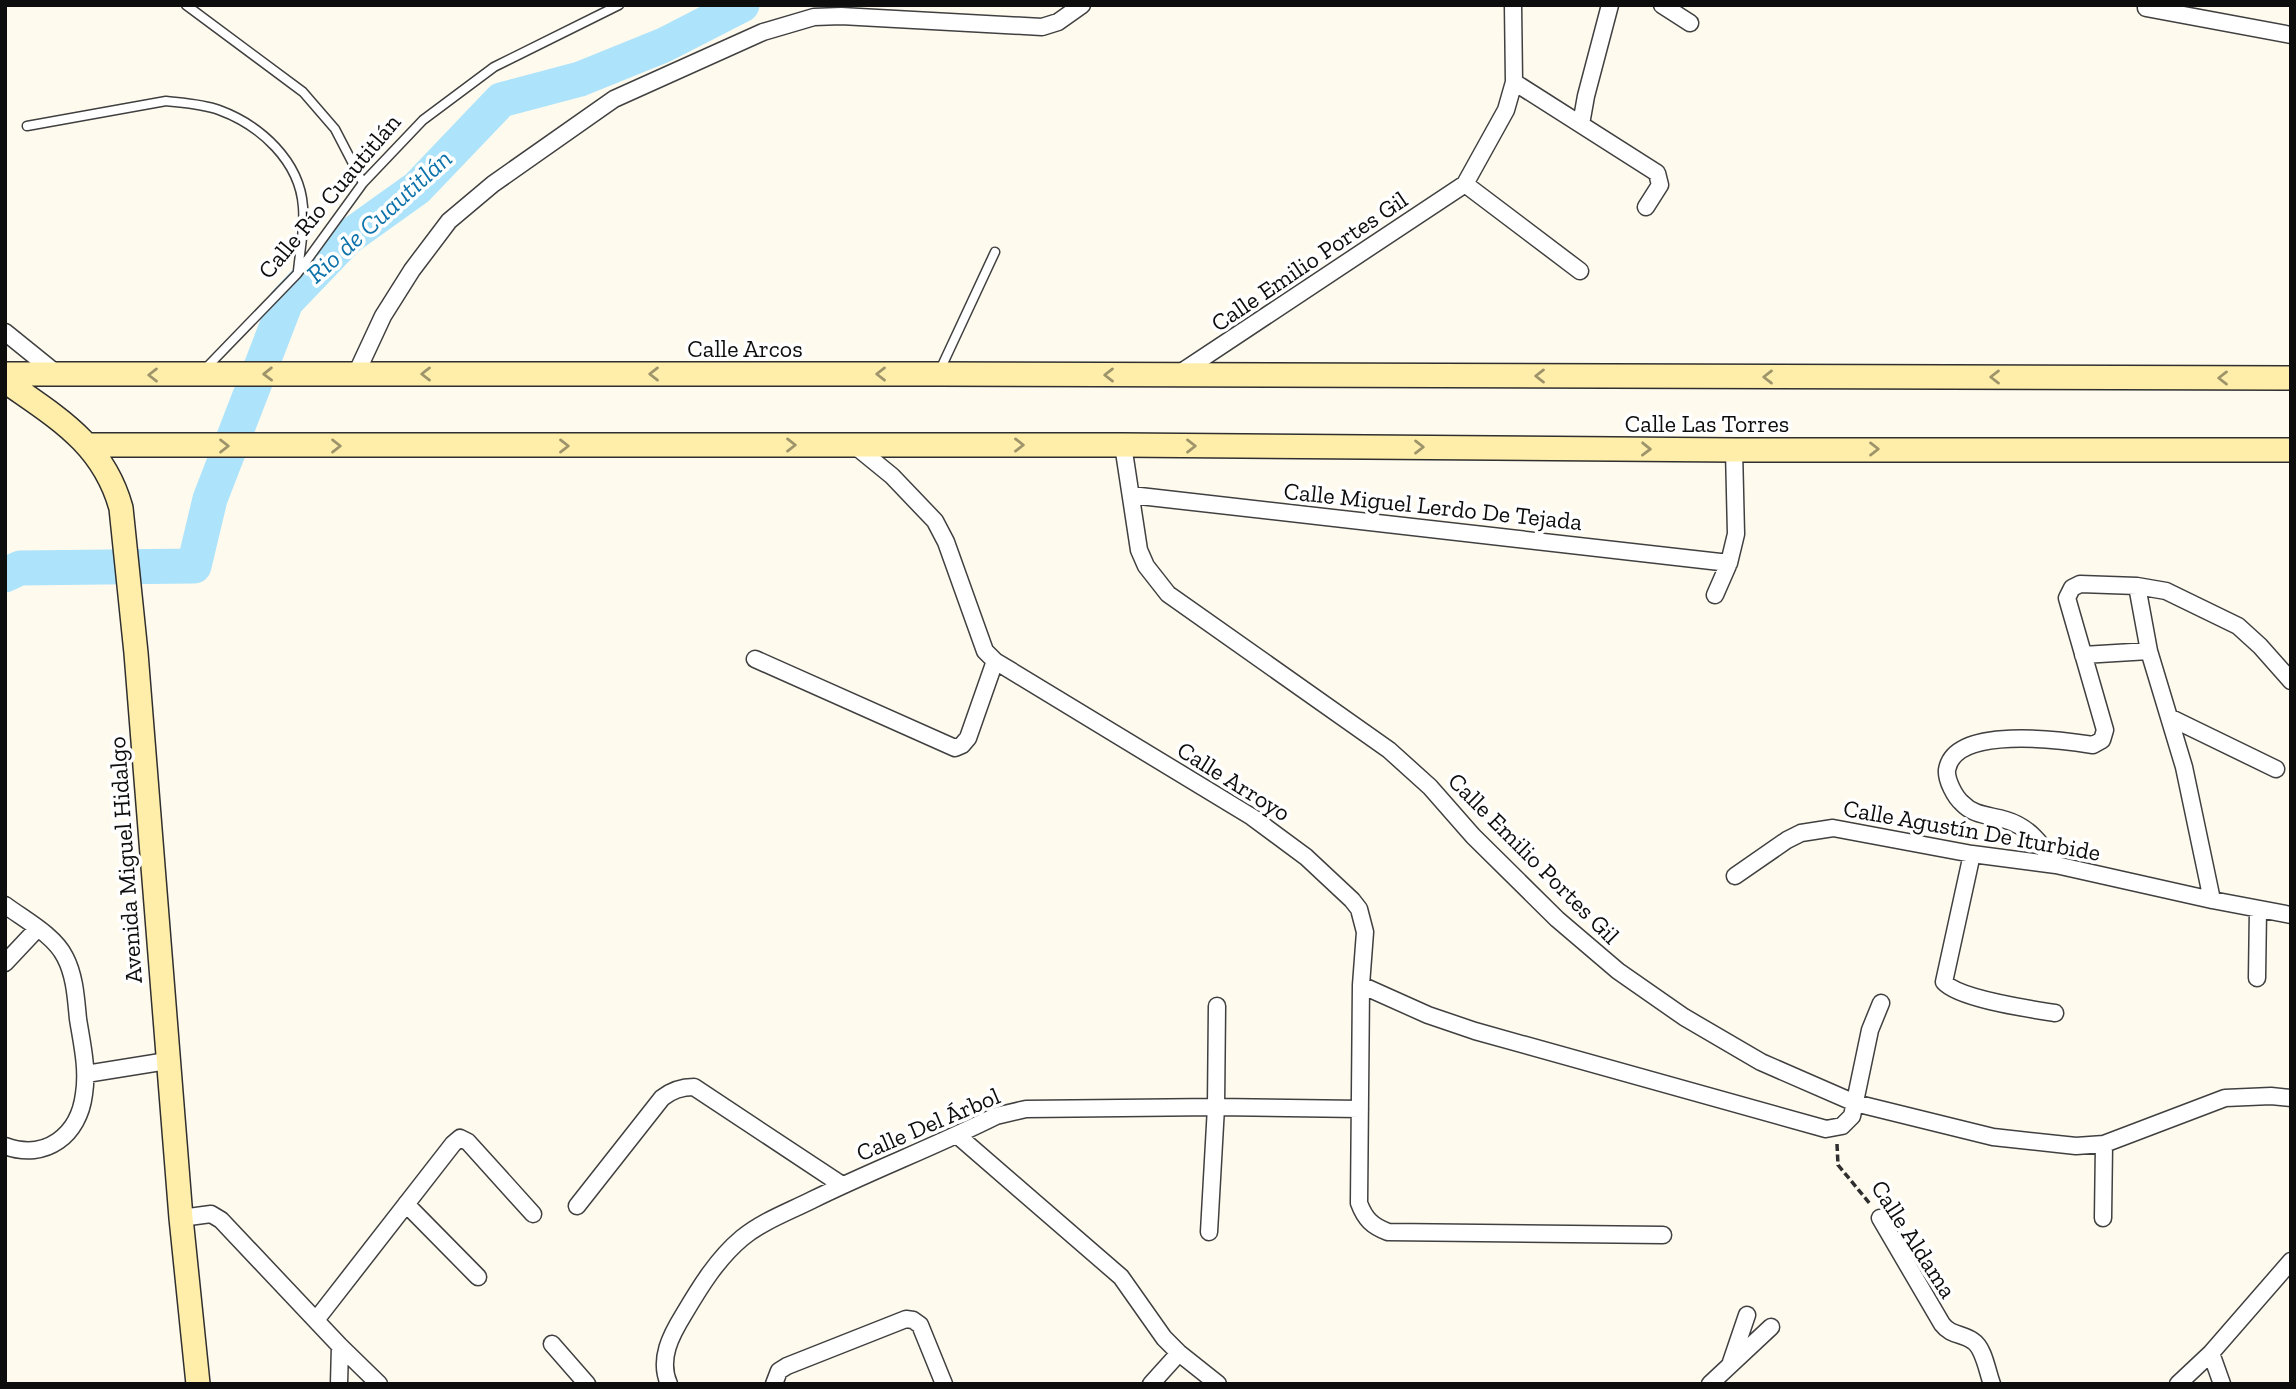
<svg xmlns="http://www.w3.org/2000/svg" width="2296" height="1389" viewBox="0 0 2296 1389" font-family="'Zilla Slab',serif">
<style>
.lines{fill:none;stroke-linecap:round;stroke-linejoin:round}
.river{stroke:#aee4fb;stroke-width:35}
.lane-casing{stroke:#404040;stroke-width:11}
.street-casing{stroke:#404040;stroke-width:19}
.secondary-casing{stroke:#2f2f2f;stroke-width:26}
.path{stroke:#2f2f2f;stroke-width:3.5;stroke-dasharray:7 3.5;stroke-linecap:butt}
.lane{stroke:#fff;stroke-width:8}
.street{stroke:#fff;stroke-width:16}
.secondary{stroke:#ffeea9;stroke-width:23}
.oneway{stroke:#9e946b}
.labels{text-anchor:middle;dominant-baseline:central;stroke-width:7;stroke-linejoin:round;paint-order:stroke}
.street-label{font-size:24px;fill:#0d0d0d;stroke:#fff}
.water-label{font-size:26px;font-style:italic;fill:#0c72a9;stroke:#fff}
</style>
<rect width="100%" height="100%" fill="#fffaee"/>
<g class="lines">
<path class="river" d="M5 575 20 568 194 566 210 499 286 302 347 238 417 188 501 100 580 79 664 45 742 5"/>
<defs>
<path id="lane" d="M186 5 303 92 335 129 363 183
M27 126 166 101C184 103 203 104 219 110 260 125 300 161 303 207 305 228 300 250 298 271
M205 369 297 274 363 183 423 120 494 67 619 5
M940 370 995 252"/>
<path id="street" d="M1662 5 1690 23
M2146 8 2291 35
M1514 82 1657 173 1660 185 1646 207
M1581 124 1586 96 1610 5
M1465 184 1580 271
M5 332 57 374
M356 374 383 316 412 270 449 221 493 184 614 99 763 32 814 17 841 16 1042 27 1058 22 1082 5
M1177 375 1465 184 1506 110 1514 82 1513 5
M854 445 892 476 935 521 946 542 985 651 995 661 1252 817 1306 857 1352 900 1359 909 1365 932 1361 985 1359 1203C1365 1219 1372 1226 1388 1232L1663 1235
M1123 445 1139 550 1146 566 1168 594 1389 750 1430 787 1473 836 1557 919 1618 971 1684 1017 1761 1062 1855 1103 1993 1137 2076 1146 2104 1144 2225 1098 2271 1096 2291 1098
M1131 495 1729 563
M2137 586 2149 651 2184 767 2212 900
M1715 595 1729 563 1736 534 1734 450
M2083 655 2149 651
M755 659 955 748 962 745 968 738 995 661
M2169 717 2276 769
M1972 854 1944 982C1959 999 2030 1009 2055 1013
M2056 865C2042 845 2030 827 2006 820 1990 815 1974 816 1962 803 1955 797 1946 780 1947 770 1954 725 2061 740 2093 745L2102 740 2105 730 2067 598 2072 588 2080 584 2137 586 2166 591 2238 626 2260 646 2291 681
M1735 876 1787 840 1801 833 1833 828 1972 854 2056 865 2212 900 2291 915
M5 905C25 920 54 935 65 957 75 976 76 999 78 1019 82 1044 88 1069 84 1094 79 1135 46 1161 5 1146
M5 963 37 929
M2257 978 2258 909
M1361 985 1428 1015 1475 1031 1826 1129 1842 1126 1852 1116 1870 1030 1881 1003
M86 1074 167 1061
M957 1135 1121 1277 1164 1338 1179 1353 1218 1384
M406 1204 478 1277
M577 1206 662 1098C672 1090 681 1087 694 1087L842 1185
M181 1218 211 1214 221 1220 340 1346 379 1384
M1880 1218 1942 1324C1951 1336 1962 1333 1973 1341 1984 1348 1987 1371 1992 1384
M2103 1218 2104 1144
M1209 1232 1216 1107 1217 1006
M316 1320 453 1144 460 1138 468 1142 533 1214
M552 1344 587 1384
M2211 1353 2222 1384
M1731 1362 1747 1315
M339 1384 340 1346
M669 1384C658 1359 671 1335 684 1314 700 1287 717 1259 742 1238 763 1221 788 1212 812 1200 873 1170 936 1146 996 1116L1026 1109 1216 1107 1360 1109
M774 1384 779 1371 787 1366 906 1319 913 1320 920 1325 944 1384
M1151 1384 1179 1353
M1710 1384 1771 1327
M2178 1384 2211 1353 2291 1261"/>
<path id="secondary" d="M5 374H938L2291 378
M5 381C56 417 103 443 121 508L136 653 181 1218 198 1384
M88 445H1123L1734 450H2291"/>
</defs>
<use href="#lane" class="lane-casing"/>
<use href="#street" class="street-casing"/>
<use href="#secondary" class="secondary-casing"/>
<path class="path" d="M1837 1144 1838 1165 1871 1205"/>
<use href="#lane" class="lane"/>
<use href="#street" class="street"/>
<use href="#secondary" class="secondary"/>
</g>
<defs><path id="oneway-chevron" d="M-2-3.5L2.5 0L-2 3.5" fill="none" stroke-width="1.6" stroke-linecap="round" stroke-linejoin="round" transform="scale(1.75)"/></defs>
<g class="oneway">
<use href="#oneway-chevron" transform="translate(268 374) rotate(179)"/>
<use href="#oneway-chevron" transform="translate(426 374) rotate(180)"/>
<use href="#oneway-chevron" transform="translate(654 374) rotate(180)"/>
<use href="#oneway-chevron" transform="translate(881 374) rotate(180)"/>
<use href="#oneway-chevron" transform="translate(153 375) rotate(-180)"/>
<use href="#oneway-chevron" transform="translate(1109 375) rotate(-180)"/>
<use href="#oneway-chevron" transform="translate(1540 376) rotate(-180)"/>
<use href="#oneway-chevron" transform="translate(1768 377) rotate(-180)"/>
<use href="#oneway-chevron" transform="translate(1995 377) rotate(-180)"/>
<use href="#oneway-chevron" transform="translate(2223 378) rotate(-180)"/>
<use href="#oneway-chevron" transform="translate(791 445)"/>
<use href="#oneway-chevron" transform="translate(1019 445)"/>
<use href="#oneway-chevron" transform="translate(224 446)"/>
<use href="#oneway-chevron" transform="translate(336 446)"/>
<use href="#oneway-chevron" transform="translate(564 446)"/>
<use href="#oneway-chevron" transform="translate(1191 446)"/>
<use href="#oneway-chevron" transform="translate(1419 447)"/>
<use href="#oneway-chevron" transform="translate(1646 449) rotate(1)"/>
<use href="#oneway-chevron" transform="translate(1874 449)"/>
</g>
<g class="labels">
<g class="street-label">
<text transform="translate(329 196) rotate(-50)">Calle Río Cuautitlán</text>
<text transform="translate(1309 261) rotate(-34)">Calle Emilio Portes Gil</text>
<text x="745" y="348">Calle Arcos</text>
<text x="1707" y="423">Calle Las Torres</text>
<text transform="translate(1433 506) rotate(6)">Calle Miguel Lerdo De Tejada</text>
<text transform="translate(1234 781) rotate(32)">Calle Arroyo</text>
<text transform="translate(1972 830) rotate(10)">Calle Agustín De Iturbide</text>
<text transform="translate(1534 858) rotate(45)">Calle Emilio Portes Gil</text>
<text transform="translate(125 860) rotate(-94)">Avenida Miguel Hidalgo</text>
<text transform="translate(928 1124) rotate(-23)">Calle Del Árbol</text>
<text transform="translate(1914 1239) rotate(57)">Calle Aldama</text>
</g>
<g class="water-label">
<text transform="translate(379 216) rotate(-42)">Rio de Cuautitlán</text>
</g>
</g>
<rect width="2296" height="1389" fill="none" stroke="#0d0d0d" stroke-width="14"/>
</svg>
